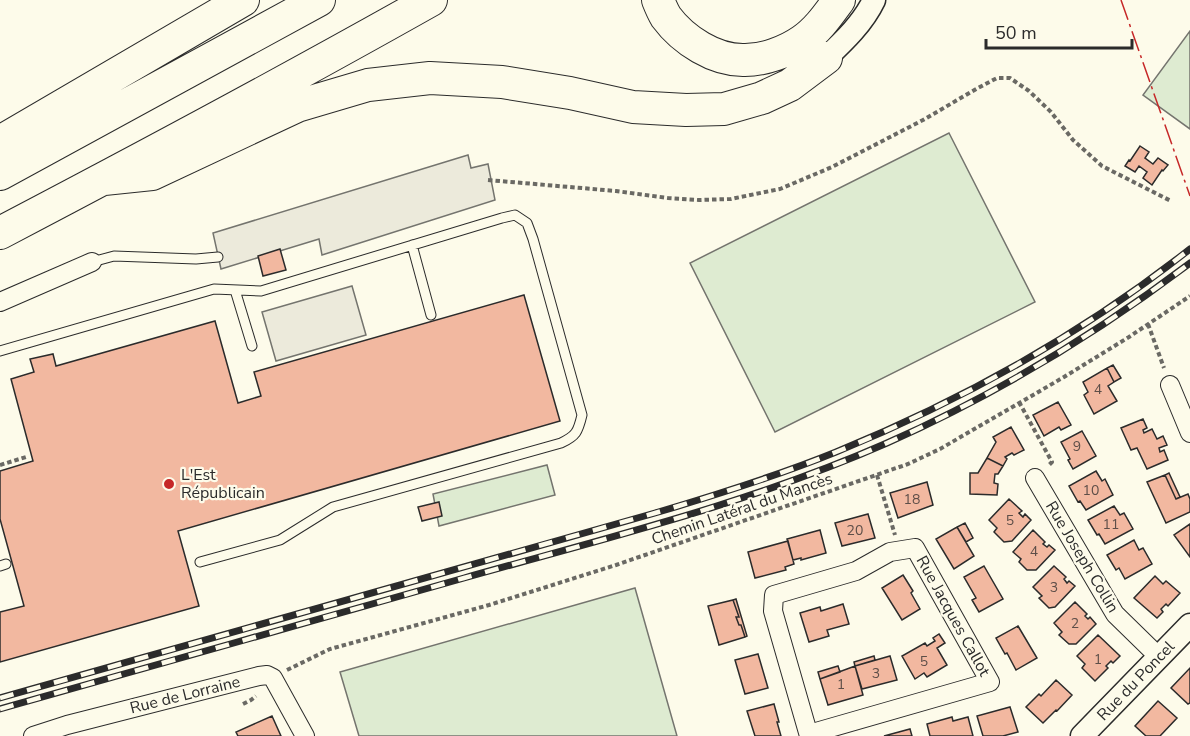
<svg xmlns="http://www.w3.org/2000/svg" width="1190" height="736" viewBox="0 0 1190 736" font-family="'Nunito Sans',sans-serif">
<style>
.green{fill:#deebd1;stroke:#74746e;stroke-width:1.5}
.parking{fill:#eceadb;stroke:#74746e;stroke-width:1.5}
.building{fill:#f2b8a0;stroke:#2b2b2b;stroke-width:1.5}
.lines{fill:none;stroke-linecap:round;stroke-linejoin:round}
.service-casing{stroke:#2b2b2b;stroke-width:11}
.minor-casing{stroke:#2b2b2b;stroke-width:20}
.tertiary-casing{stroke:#2b2b2b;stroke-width:25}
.motorway-casing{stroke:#2b2b2b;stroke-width:34}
.path{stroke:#6a6964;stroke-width:4;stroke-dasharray:4.5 3;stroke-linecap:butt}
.service{stroke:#fdfbea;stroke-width:9}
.minor{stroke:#fdfbea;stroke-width:18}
.tertiary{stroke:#fdfbea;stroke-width:22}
.motorway{stroke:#fdfbea;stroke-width:32}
.rail-casing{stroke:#2b2b2b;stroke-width:7}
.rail{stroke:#fdfbea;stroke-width:4.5;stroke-dasharray:14;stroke-linecap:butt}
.power{stroke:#c62828;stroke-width:1.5;stroke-dasharray:21 4.5 3 4.5;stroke-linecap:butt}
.poi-dot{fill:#c62828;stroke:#fdfbea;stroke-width:2}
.labels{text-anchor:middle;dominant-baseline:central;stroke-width:4.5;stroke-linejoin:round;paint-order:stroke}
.number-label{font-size:14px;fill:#5d4e48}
.poi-label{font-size:16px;fill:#2b2b2b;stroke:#fdfbea;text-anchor:start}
.street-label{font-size:16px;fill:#2b2b2b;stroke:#fdfbea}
</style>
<rect width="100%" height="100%" fill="#fdfbea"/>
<path class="green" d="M1190 31V129L1143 95Z
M949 133 1035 302 775 432 690 263Z
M547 465 555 495 439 526 433 494Z
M635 588 677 736H359L340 672Z"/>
<path class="parking" d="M468 155 471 168 488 164 495 200 322 255 319 239 221 269 213 233Z
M352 286 366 335 276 361 262 312Z"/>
<path class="building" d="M1140 146 1149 152 1145 158 1153 164 1158 158 1168 165 1163 171 1162 170 1152 185 1143 178 1147 172 1139 166 1135 172 1125 166 1129 160 1130 161Z
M280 249 286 270 263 276 258 256Z
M524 295 560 421 178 531 199 606 0 662V612L24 606 0 519V471L33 461 11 379 34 372 30 359 53 354 56 366 215 321 238 403 261 396 254 372Z
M1113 365 1121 378 1114 382 1107 368Z
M1107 368 1114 382 1108 386 1117 401 1094 414 1084 395 1088 392 1083 382Z
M1058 402 1071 425 1061 430 1059 427 1044 436 1033 415Z
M1143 419 1147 428 1143 430 1144 433 1152 429 1157 439 1163 436 1167 445 1159 448 1160 452 1164 450 1168 460 1147 469 1137 448 1131 450 1121 428Z
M1011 427 1024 450 1014 455 1012 453 1005 457 1007 459 1003 466 987 458 996 442 993 437Z
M1082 431 1096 456 1073 469 1068 460 1070 459 1061 442Z
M987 458 1003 466 998 474H995L994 483 998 484 997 495 970 494V473H978Z
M1096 471 1102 481 1105 479 1113 495 1086 510 1080 501 1078 502 1069 486Z
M1169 473 1180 497 1176 499 1165 475Z
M1165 475 1176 499 1188 494 1190 499V512L1166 523 1147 482Z
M927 482 933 505 898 518 890 493Z
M1009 499 1022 511 1019 513 1023 517 1025 514 1031 520 1012 541 1004 542 994 532 997 528 989 520Z
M439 502 442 516 422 521 418 507Z
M1114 506 1120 515 1124 513 1133 529 1105 544 1099 534 1097 535 1088 520Z
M868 514 875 538 842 546 835 523Z
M965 523 973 538 966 542 957 527Z
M1190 524V557L1174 535Z
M957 527 974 556 954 569 936 539Z
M820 530 826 553 801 560V558L793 560 787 539Z
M1033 530 1045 542 1043 544 1047 547 1049 545 1055 550 1036 570H1027L1019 562 1021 559 1013 552Z
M1134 540 1139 550 1143 548 1152 564 1125 579 1119 568 1116 570 1107 555Z
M788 541 794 564 785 567 786 570 755 578 748 552Z
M984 566 1003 599 979 612 972 600 976 598 964 577Z
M1054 566 1066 577 1064 579 1067 583 1069 581 1075 586 1055 607 1049 608 1039 598 1042 596 1033 587Z
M903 575 913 591 911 593 920 609 902 620 882 588Z
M1155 576 1163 584 1166 581 1180 593 1168 606 1166 604 1161 609 1163 612 1157 618 1134 598Z
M736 599 747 636 745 637 741 625H739L736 617H739L733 600Z
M733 600 739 617H736L739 625H741L745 637 719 645 708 606Z
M1075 602 1087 614 1085 616 1088 619 1090 617 1096 624 1076 644H1069L1059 635 1062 632 1054 623Z
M843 604 849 624 827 630 829 636 809 642 800 613 820 607 821 611Z
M1018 626 1037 658 1016 670 1007 653 1005 654 996 638Z
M939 634 945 643 937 648 947 665 927 677 924 673 915 679 902 656 925 643 927 646 935 641 933 638Z
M1098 635 1120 656 1113 663 1111 661 1106 666 1108 668 1095 681 1082 668 1085 664 1077 656Z
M758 654 768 688 745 694 735 660Z
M874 656 875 660 855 666 854 662Z
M890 656 897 680 862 689 855 666Z
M838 666 840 672 820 679 818 672Z
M855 666 863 695 828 705 820 679Z
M1190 668V703L1188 704 1171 688Z
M1056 680 1072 695 1057 711 1056 710 1043 723 1026 707 1039 694 1041 696Z
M1158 701 1177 718 1160 736H1146L1135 726Z
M774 704 779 722H777L781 736H755L747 711Z
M1010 707 1018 732 1003 736H983L977 716Z
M272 716 281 736H238L236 732Z
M952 717 953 721 968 717 973 736H930L927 724Z
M910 729 912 736H884Z"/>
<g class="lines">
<defs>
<path id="service" d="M412 245 431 315
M92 262 114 256 196 259 218 257
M235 290 252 346
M0 351 214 289 261 291 502 218 515 215 527 223 533 239 582 415C578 432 576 436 561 443L333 507 280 540 200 562
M0 566 6 564"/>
<path id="minor" d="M0 302 92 262
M1170 385 1190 433
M1035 478 1115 614 1159 657
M809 734 990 682 915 548 890 552 856 571 774 595 773 611 809 736
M33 736 67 725 259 676 267 675 273 678 305 736"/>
<path id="tertiary" d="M826 58C844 41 863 23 874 0
M1082 736 1190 625"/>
<path id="motorway" d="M658 0C660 5 663 12 666 17 683 40 715 61 745 60 764 60 786 52 802 41 817 31 828 15 839 0
M0 142 243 0
M0 174 319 0
M104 179 152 174 297 106 368 85 430 78 502 82 570 93 633 107 686 110 724 109 762 98 790 85 826 58
M0 233C145 157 289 80 431 0"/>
</defs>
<use href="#service" class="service-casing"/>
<use href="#minor" class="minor-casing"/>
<use href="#tertiary" class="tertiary-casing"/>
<use href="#motorway" class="motorway-casing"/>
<path class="path" d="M488 180 616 191 668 198 699 200 731 199 780 189 832 167 923 120 978 88 997 78H1010L1029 91 1051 112 1073 140 1102 166 1171 201
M1148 324 1164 368
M1019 402 1052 462 1048 466
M0 465 26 457
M877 475 895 535
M287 670 330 649 489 605 616 565 908 464 940 449 1064 377 1129 337 1190 296
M243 704 251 700 256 696"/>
<use href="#service" class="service"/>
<use href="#minor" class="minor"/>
<use href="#tertiary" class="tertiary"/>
<use href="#motorway" class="motorway"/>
<defs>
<path id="rail" d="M0 698 655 513C716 495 777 476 836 452 963 400 1082 334 1190 249
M0 709C155 665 309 622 464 578 606 538 751 503 887 443 995 395 1096 334 1190 263"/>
</defs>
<use href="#rail" class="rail-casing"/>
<use href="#rail" class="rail"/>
<path class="power" d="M1121 0 1190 196"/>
</g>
<circle class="poi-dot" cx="169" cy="484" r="6"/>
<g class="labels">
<g class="number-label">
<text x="1098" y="389">4</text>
<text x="1077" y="446">9</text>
<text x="1091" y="490">10</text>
<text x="912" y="499">18</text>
<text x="1010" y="520">5</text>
<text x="1111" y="524">11</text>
<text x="855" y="530">20</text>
<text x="1034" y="551">4</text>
<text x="1054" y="587">3</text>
<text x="1075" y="623">2</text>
<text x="1098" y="659">1</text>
<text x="924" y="661">5</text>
<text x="876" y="673">3</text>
<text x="841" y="684">1</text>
</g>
<g class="poi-label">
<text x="181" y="475">L'Est<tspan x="181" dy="18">Républicain</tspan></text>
</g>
<g class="street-label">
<text transform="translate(742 509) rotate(-19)">Chemin Latéral du Mancès</text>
<text transform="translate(1082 557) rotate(59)">Rue Joseph Collin</text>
<text transform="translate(953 616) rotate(61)">Rue Jacques Callot</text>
<text transform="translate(1136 681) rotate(-46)">Rue du Poncel</text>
<text transform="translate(185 695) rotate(-14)">Rue de Lorraine</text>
</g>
</g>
<path d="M986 39v9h146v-9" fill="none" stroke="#2b2b2b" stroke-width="3"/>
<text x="995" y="39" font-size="18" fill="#2b2b2b" stroke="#fdfbea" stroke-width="4.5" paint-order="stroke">50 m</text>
</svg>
